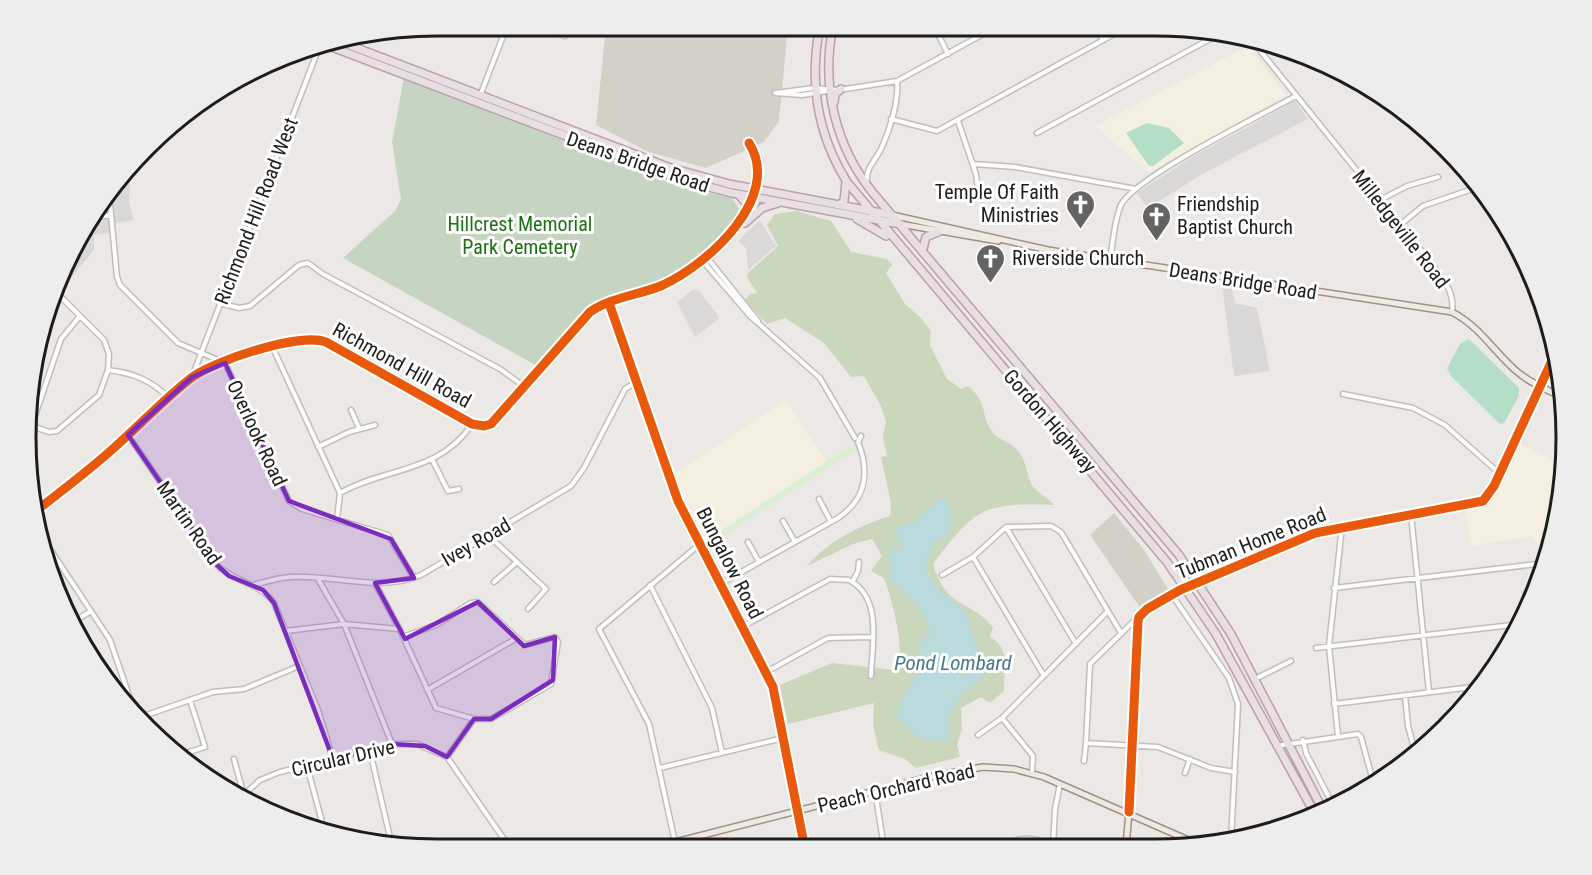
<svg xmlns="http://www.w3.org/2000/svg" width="1592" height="875" viewBox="0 0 1592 875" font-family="'Roboto Condensed',sans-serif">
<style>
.residential{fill:#dad8d7}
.education{fill:#f4f0e1}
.construction{fill:#d3d1c7}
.forest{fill:#cbd7bc}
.cemetery{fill:#c6d4c2}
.park{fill:#d8efd2}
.pitch{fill:#b4dec5}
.parking{fill:#dbd9d8}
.water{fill:#bbdadb}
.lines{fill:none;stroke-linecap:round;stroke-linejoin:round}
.minor-casing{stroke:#c0bfbd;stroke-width:7}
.major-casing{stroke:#9f9184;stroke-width:8}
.highway-casing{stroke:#bd9fac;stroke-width:10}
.minor{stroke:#fcfcfb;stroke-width:4}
.major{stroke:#efe9e4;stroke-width:5}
.highway{stroke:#e8dfe2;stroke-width:7}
.cycleway-casing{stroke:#fff;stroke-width:13}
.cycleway{stroke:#e8590c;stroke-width:9}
.marked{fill:#7b2cbf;fill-opacity:0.2;stroke:#7b2cbf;stroke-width:4.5;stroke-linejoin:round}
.labels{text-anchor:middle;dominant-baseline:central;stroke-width:6;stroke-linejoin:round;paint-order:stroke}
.street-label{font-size:20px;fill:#1c1c1c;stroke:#fff}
.poi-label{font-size:20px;fill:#1c1c1c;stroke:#fff;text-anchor:start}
.park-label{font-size:20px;fill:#1d7015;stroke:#fff}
.water-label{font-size:21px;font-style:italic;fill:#48778d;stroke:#fff}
.rim{fill:none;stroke:#1c1c1c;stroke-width:3}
</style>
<rect width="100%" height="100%" fill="#ebe8e5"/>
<path class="residential" d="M1295 101 1308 119 1206 172 1148 208 1137 193 1192 157Z
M130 171 129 203 134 220 110 224V233L94 235V250L72 277 67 271 95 209Z
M1222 286 1232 287 1235 303 1257 308 1270 371 1234 376Z"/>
<path class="education" d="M1248 46 1286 95 1149 173 1095 126Z
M786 399 827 462 703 543 672 475Z
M1518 443 1564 465 1563 491 1548 557 1532 536 1471 546 1465 509 1487 504 1494 498Z"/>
<path class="construction" d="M606 26H788L779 121 764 142 706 168 649 152 596 125Z
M1114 513 1144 550 1168 589 1141 609 1090 535Z"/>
<path class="forest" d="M797 211 831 221 851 252 887 259 892 265 886 273 905 304 920 317 931 331 930 345 947 379 961 389 968 386C988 403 980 412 991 430 996 439 1006 440 1013 446 1026 456 1025 469 1031 483 1034 492 1048 497 1054 505 984 502 975 508 933 564 947 610 968 598 993 627L990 637C1012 650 1003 668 1004 691L990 703 981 697 961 708 962 728 957 745 960 757 916 768 905 759 879 750 873 726 874 703 788 724 780 685 832 663 896 670 900 666C901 634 894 607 884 578L871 571 882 556 872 539 853 544 807 566C827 542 860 525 890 516L891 503 881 457 887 456 883 437 886 421 881 406 864 376 851 377 824 343 785 318 767 324 745 300 750 294 757 293 746 275 778 246 767 225 775 214Z"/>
<path class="cemetery" d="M404 77 682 188 731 197 745 217 694 265 661 286 598 307 539 367 343 258 396 210 401 199 392 142Z"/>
<path class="park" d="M855 443 858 448 704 548 702 543Z"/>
<path class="pitch" d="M1147 123 1169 128 1184 143 1153 166H1149L1126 133Z
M1469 339 1519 388V396L1504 423 1500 424 1450 375 1447 368 1460 344Z"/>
<path class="parking" d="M760 220 776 246 748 270 746 248 738 241Z
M694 289 700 292 720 318 695 337 677 302Z"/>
<path class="water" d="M939 497 948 501 952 521 948 536C937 538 934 543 930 553 917 586 953 595 967 615 970 620 969 628 972 633 979 649 984 658 985 676 954 700 950 702 948 742 921 740 913 737 896 716L907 688 922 666 917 643 930 632C924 610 906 594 889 580V545L899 549 903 547 893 532 901 526 915 522Z"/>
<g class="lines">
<defs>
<path id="minor" d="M538 26 565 36
M934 26 948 54
M1041 26 1045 32
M1095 26 1103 40
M1250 38 1432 264C1443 280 1455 291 1452 312
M1255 43 1261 40
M775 93 814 88 839 90 897 81 998 26
M775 93 802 95 827 91
M480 96 507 26
M891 119 937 131 1129 26
M958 121 976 174 977 183
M1037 133 1221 33
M752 141 760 160 759 191
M973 164 1015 167 1136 189
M867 182C865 168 877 159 882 147 890 129 899 101 897 81
M109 193 117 277 120 285 178 343 225 363 289 501 302 509 388 535 414 578
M1380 200 1407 186 1438 177
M752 214 758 199
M91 218 111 215
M1400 225 1423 206 1481 186
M705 255 758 321
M701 259 750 316 820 378 855 438
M1110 260C1113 243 1114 221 1121 205 1135 177 1263 114 1296 96
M220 303 239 308 250 306 299 265 308 263 323 274 500 369 525 387
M609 303 678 501 773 687 804 844
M272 346 340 493 337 519
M108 370C133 373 151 380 169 398
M192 377 320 45
M1343 394 1413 408 1445 425 1499 473
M351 410 359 428
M32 426 49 432 57 431 99 395 108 370 109 354 104 340 57 293
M29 433 61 339 80 316
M128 435 217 565C234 582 260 583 274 603L318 710 333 759
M318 447 349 432 375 425
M432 459 448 491 459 489
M340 493C386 467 440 473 472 424
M819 499 831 522
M37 510C64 489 91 469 116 446 141 424 164 399 191 378 213 361 300 332 326 342L472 424 484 426 491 424 590 312C611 297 640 295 663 285 708 264 783 197 749 143
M1411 514 1429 692
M783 521 795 542
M1006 527 1076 644
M488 535 546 589 528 609
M44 540 110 640 136 716
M748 542 759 562
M973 557 1044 676
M942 575 973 557 1006 527 1051 526 1061 532 1121 633
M318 579 344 624 392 744
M853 581 858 571 859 562
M494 582 517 562
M375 583 400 630 436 708 474 719
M720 584 838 518C866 499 870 472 858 442L861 436
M253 585C265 582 277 578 290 577 333 574 379 593 421 575L571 486 584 468 625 389 636 382
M650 585 712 708 722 753
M1334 588 1546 563
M1172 595 1229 678 1238 704 1231 841
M1138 617 1090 664 1086 743 1158 747 1211 768 1235 772
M73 622 91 611
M742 627 830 579 849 580C883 598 872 644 871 676
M286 631 344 624 399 629
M403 637 436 625 471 603 478 602 525 645 555 637 558 642 551 684 491 719H474L447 757
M1316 648 1520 624
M766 672 828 638 872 637
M1255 679 1291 661
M427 690 517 638
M1405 695 1408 726 1415 752
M1334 704 1481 686
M138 718 213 692 244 689 299 666
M1002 718 1033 756 1032 773
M978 735 1002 718 1108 611
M1338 736 1329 646 1342 526
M1303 740 1306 753 1333 805
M1276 746 1358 734 1361 737 1374 785
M370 751 392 846
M183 754 205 747 190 700
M234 759 245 800
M1084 761 1086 743
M307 766 325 833
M660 768 783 738
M1185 773 1190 759
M875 791 884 847
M246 801 249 790 260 780 280 772 392 744H417L447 757 510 848
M1129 812 1138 622 1139 617 1147 609 1180 590 1315 533 1483 501 1494 486 1556 352
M675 842 649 724 599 629 700 544
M1007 847C1019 833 1038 840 1053 844
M1053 847 1055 809 1060 784"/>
<path id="major" d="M892 215 1048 250 1452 312C1480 327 1491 348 1514 369 1528 382 1546 390 1563 397
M900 224 998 241
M1126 846 1129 812
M652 848 934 776 983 767 1014 769 1044 777 1202 846"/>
<path id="highway" d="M820 26C809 81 817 134 847 182L1167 562 1216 634 1315 814
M833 26C821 85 835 146 873 193L1179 555 1231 634 1323 810
M341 42 668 167 729 184 892 215
M324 44 682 180 732 193 900 224
M834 102 835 94 841 89
M740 196 746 203 747 213
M839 205 844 201 846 182
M857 219 886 236
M745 223 762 208 778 203
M923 249 926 237 938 232"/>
</defs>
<use href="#minor" class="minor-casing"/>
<use href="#major" class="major-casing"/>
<use href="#highway" class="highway-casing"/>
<use href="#minor" class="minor"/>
<use href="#major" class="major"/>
<use href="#highway" class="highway"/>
<defs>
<path id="cycleway" d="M609 303 678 501 773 687 804 844
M37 510C64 489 91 469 116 446 141 424 164 399 191 378 213 361 300 332 326 342L472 424 484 426 491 424 590 312C611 297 640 295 663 285 708 264 783 197 749 143
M1129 812 1138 622 1139 617 1147 609 1180 590 1315 533 1483 501 1494 486 1556 352"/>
</defs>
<use href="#cycleway" class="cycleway-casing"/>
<use href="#cycleway" class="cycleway"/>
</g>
<path class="marked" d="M225 363 289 501 391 539 414 578 375 583 405 639 478 602 524 646 555 637 553 680 491 719H474L447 757 425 746 392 744 333 759 274 603 263 590 229 576 217 565 128 435 192 377Z"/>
<defs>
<symbol id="church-pin" viewBox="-11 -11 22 30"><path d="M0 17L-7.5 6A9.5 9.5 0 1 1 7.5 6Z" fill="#646362" stroke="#fff"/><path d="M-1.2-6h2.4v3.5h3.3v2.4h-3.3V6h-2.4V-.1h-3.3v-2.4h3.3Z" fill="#fff"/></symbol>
</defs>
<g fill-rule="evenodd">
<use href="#church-pin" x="1064" y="188" width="33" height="45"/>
<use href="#church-pin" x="1140" y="200" width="33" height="45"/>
<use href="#church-pin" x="974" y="242" width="33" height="45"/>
</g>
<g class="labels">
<g class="street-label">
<text transform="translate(638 162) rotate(19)">Deans Bridge Road</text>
<text transform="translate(256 211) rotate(-69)">Richmond Hill Road West</text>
<text transform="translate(1401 229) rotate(52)">Milledgeville Road</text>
<text transform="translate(1243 281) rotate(9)">Deans Bridge Road</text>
<text transform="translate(402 365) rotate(29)">Richmond Hill Road</text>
<text transform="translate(1050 421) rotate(49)">Gordon Highway</text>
<text transform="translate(257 433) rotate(65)">Overlook Road</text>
<text transform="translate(189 523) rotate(55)">Martin Road</text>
<text transform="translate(476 542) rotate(-30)">Ivey Road</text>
<text transform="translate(1251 543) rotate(-22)">Tubman Home Road</text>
<text transform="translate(730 563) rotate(63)">Bungalow Road</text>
<text transform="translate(343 758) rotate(-13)">Circular Drive</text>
<text transform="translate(896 788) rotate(-13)">Peach Orchard Road</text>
</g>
<g class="poi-label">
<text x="1059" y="192" text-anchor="end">Temple Of Faith<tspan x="1059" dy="23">Ministries</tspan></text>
<text x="1177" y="204">Friendship<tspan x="1177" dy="23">Baptist Church</tspan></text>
<text x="1012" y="258">Riverside Church</text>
</g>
<g class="park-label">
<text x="520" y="224">Hillcrest Memorial<tspan x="520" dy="23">Park Cemetery</tspan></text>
</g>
<g class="water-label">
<text x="953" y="663">Pond Lombard</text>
</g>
</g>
<path d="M0 0H1592V875H0ZM437 36H1155A401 401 0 0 1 1556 437V438A401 401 0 0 1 1155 839H437A401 401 0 0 1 36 438V437A401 401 0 0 1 437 36Z" fill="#ededed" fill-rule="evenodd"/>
<path class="rim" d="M437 36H1155A401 401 0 0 1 1556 437V438A401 401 0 0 1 1155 839H437A401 401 0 0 1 36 438V437A401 401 0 0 1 437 36Z"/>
</svg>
